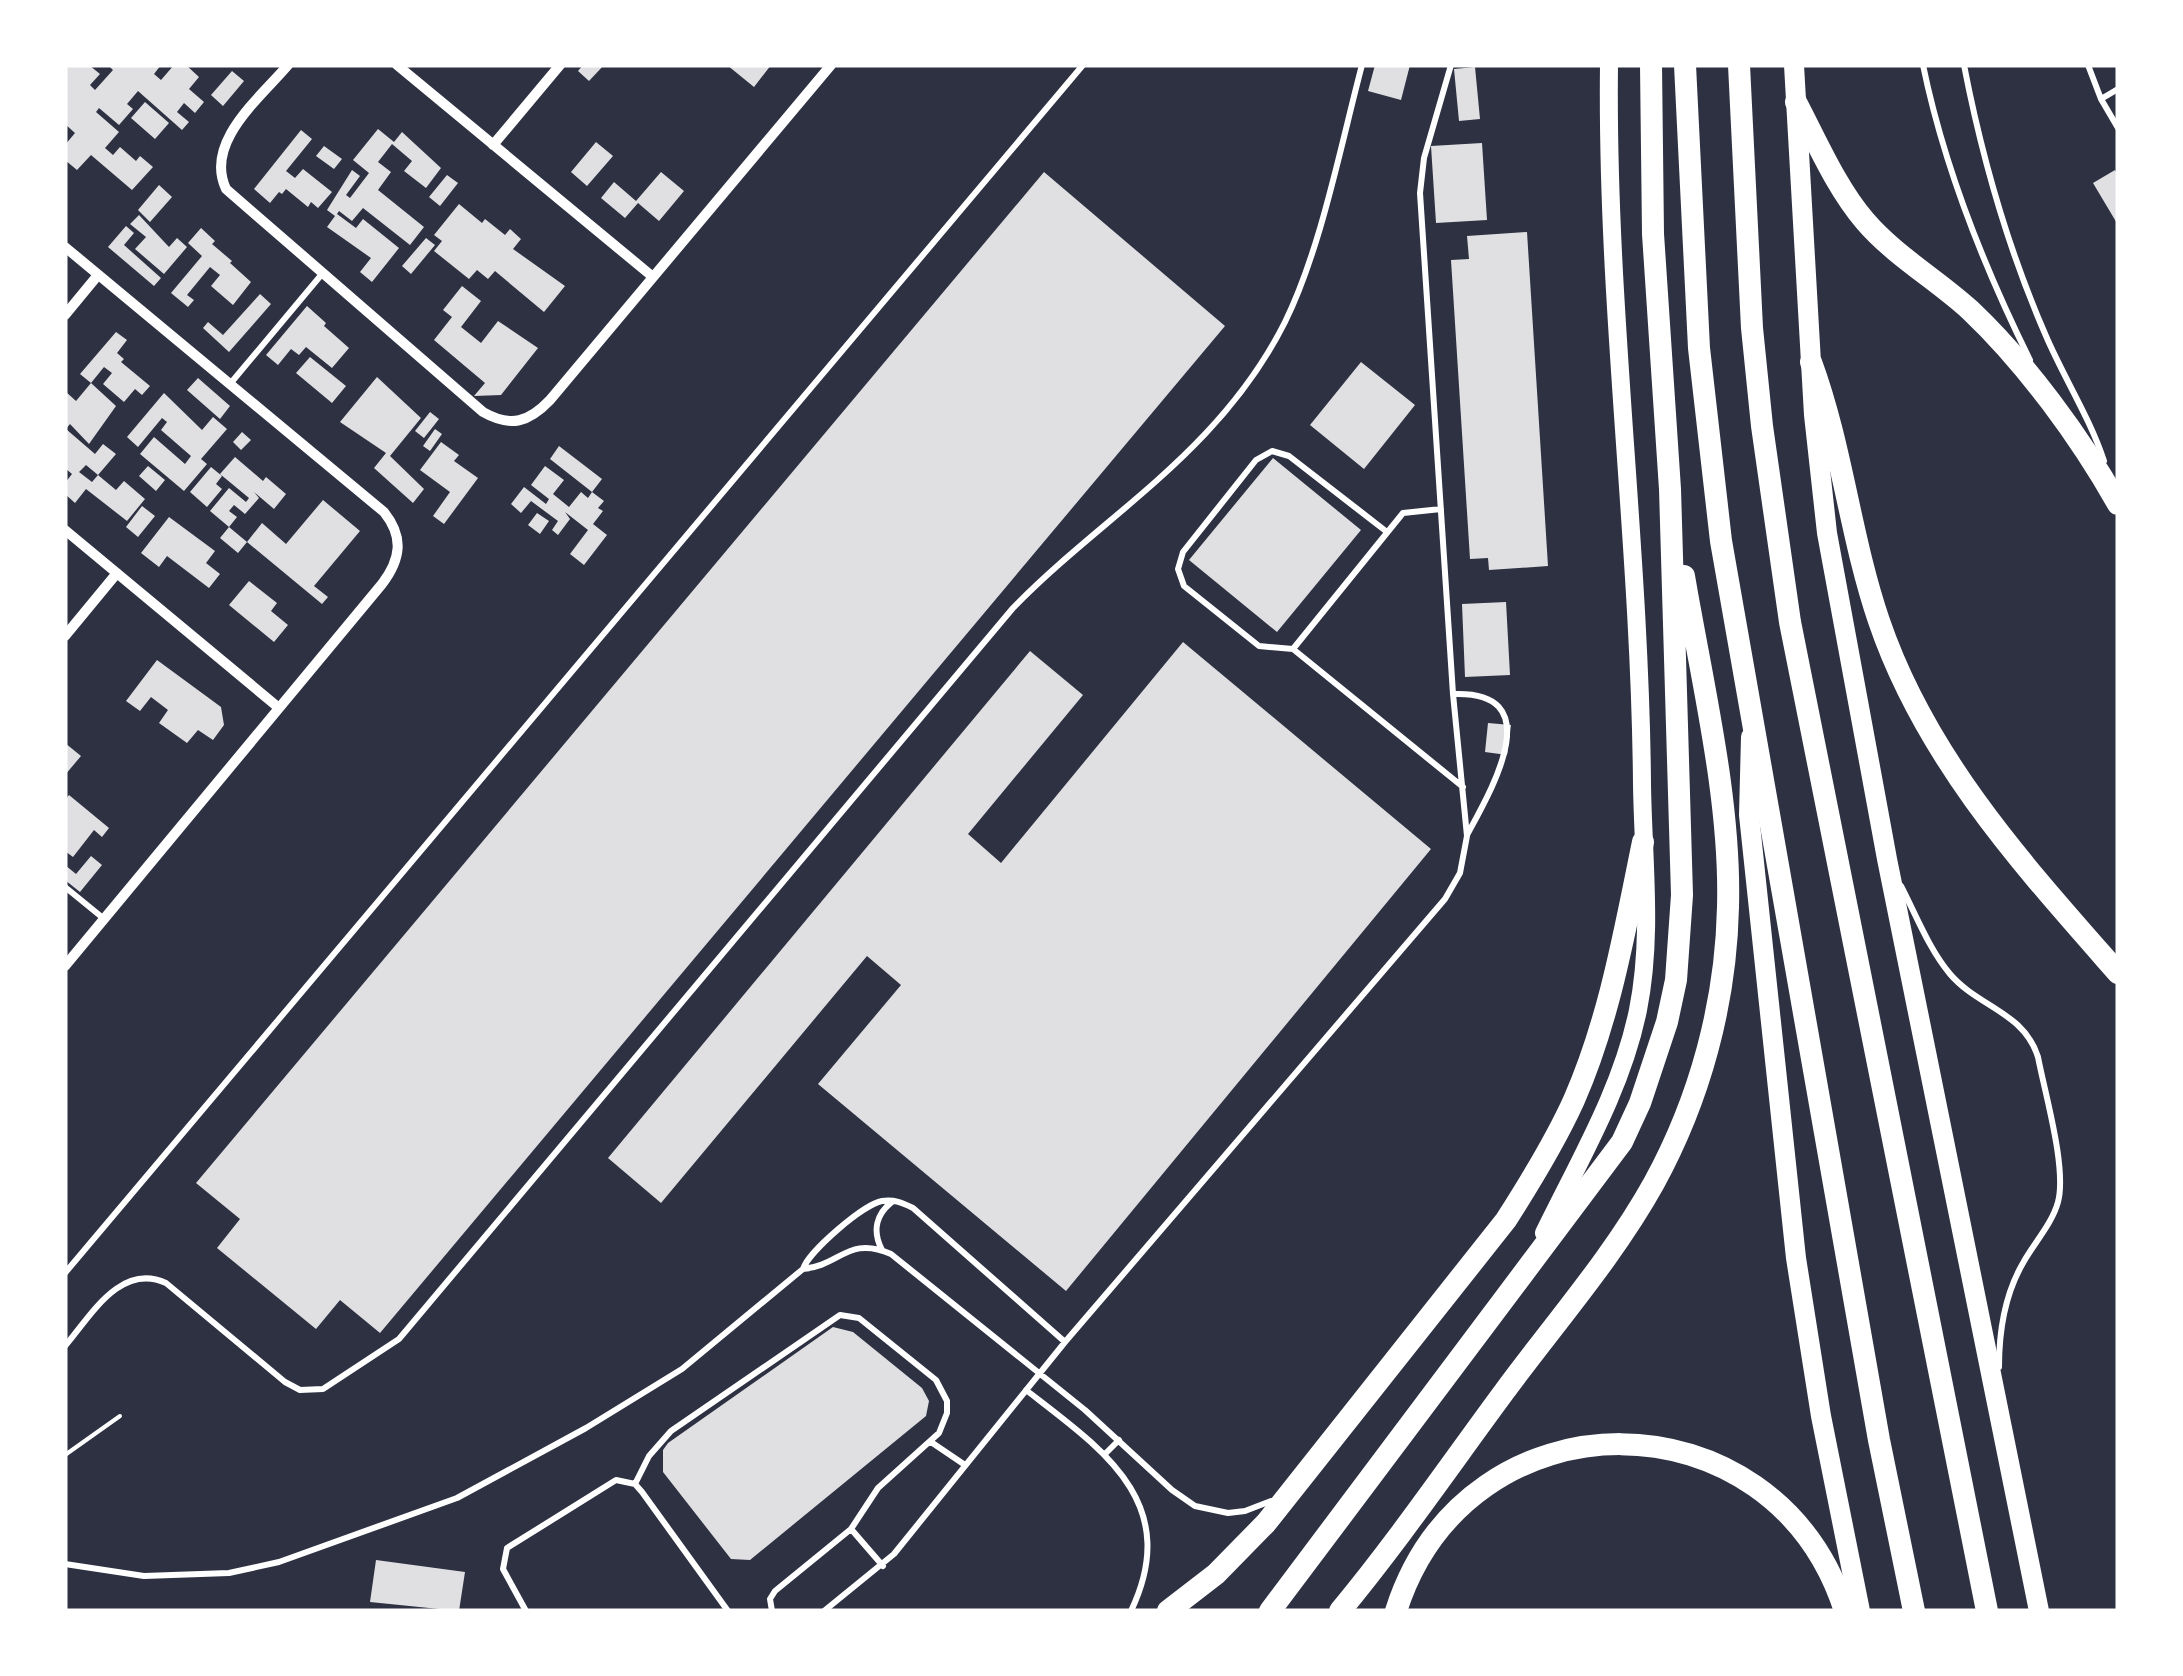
<svg xmlns="http://www.w3.org/2000/svg" width="2183" height="1676" viewBox="0 0 2183 1676" font-family="Spectral,serif">
<style>
.building{fill:#e0e0e3;fill-rule:evenodd}
.lines{fill:none;stroke-linecap:round;stroke-linejoin:round}
.path{stroke:#fff;stroke-width:4}
.service{stroke:#fff;stroke-width:6}
.minor{stroke:#fff;stroke-width:10}
.tertiary{stroke:#fff;stroke-width:18}
.primary{stroke:#fff;stroke-width:20}
.trunk{stroke:#fff;stroke-width:22}
</style>
<rect width="100%" height="100%" fill="#2d3142"/>
<path class="building" d="M65 65H89L100 74 90 85 95 90 113 70 108 65H161L154 74 161 80 174 65H186L199 77 189 89 204 102 195 113 184 103 177 112 189 122 182 130 138 91 127 104 133 109 119 125 99 108 96 112 119 132 105 148 113 155 120 147 136 161 140 156 153 167 132 190 91 155 77 170 65 160V145L75 133 65 124Z
M583 65H604L589 81 578 71Z
M727 65H771L754 87Z
M1375 65H1410L1401 100 1368 91Z
M1475 67 1480 119 1459 121 1454 69Z
M232 71 244 81 223 106 211 95Z
M145 102 169 123 155 139 131 118Z
M378 129 394 142 402 132 441 168 426 188 404 171 412 161 392 144 378 162 391 172 378 190 424 227 410 245 363 208 352 221 339 211 337 214 356 228 363 219 399 248 372 282 360 272 371 258 327 227 335 216 327 210 352 170 360 176 346 195 350 198 369 173 353 160Z
M301 130 312 139 286 171 295 178 303 169 332 192 318 208 311 202 308 207 286 189 282 194 279 192 270 203 254 189Z
M596 142 613 156 587 186 571 172Z
M1482 143 1487 220 1436 223 1431 146Z
M324 146 342 159 334 169 316 156Z
M2115 170 2118 176V225L2093 183Z
M661 172 684 191 659 221 638 203 625 218 601 198 614 182 636 201Z
M1044 172 1225 326 380 1333 340 1300 316 1329 217 1248 240 1219 196 1183Z
M447 175 458 183 440 206 429 197Z
M159 185 172 197 150 222 138 210Z
M459 204 482 223 485 219 505 235 510 229 521 239 513 249 565 286 544 312 495 271 488 279 477 270 469 279 434 251 442 241 434 235Z
M139 215 169 247 177 238 187 247 164 274 135 249 146 237 130 224Z
M126 226 134 233 124 245 161 278 154 286 108 247Z
M201 228 215 241 212 244 232 261 230 263 251 282 233 305 211 286 220 275 210 267 187 295 194 300 188 307 171 293 202 256 188 243Z
M1527 232 1548 566 1489 570 1488 558 1470 559 1451 260 1469 259 1467 236Z
M426 238 435 245 411 274 402 266Z
M462 286 481 301 461 327 481 343 498 321 538 348 501 395 474 396 485 383 434 340 452 317 443 310Z
M260 294 271 304 229 352 203 328 208 322 223 335Z
M307 306 326 323 324 326 349 348 332 368 306 347 299 355 291 349 278 365 266 355Z
M116 332 127 340 117 353 124 359 121 362 150 386 142 395 135 389 124 402 103 384 112 373 104 367 91 383 80 374Z
M310 357 346 386 332 403 296 373Z
M1361 362 1415 405 1364 469 1310 425Z
M377 377 421 418 390 456 424 489 413 503 374 468 386 453 340 422Z
M198 378 230 406 220 419 187 390Z
M91 383 116 406 89 444 70 424 66 429 95 454 103 444 116 454 98 475 116 490 124 481 145 499 127 521 86 489 75 503 65 494V483L72 474 65 468V391L76 401ZM86 465 98 475 92 482 79 472Z
M164 393 202 430 213 417 227 429 201 459 207 464 184 491 140 454 154 437 185 464 191 456 161 430 167 422 162 418 138 447 127 437Z
M430 412 439 419 424 438 415 431Z
M435 429 442 434 430 451 423 446Z
M242 432 251 440 241 450 233 442Z
M441 442 459 455 454 461 478 478 444 524 433 516 450 492 420 470Z
M559 446 602 479 592 492 550 459Z
M235 457 263 481 266 477 286 494 274 509 254 492 259 498 245 514 234 505 229 511 237 517 229 527 247 542 262 523 286 544 323 500 360 531 314 586 328 597 322 604 247 542 238 553 220 538 229 527 210 511 229 488 246 502 249 498 220 474Z
M1273 458 1361 530 1277 632 1189 560Z
M148 466 165 480 156 491 139 476Z
M545 466 564 480 553 494 569 507 581 492 588 498 592 492 604 501 598 508 603 511 593 524 607 535 584 565 570 554 588 530 565 512 570 519 558 535 552 530 558 521 531 501 521 513 511 504 524 487 546 504 549 499 531 485Z
M211 467 222 476 216 484 222 489 207 507 190 492Z
M142 506 155 516 138 537 126 527Z
M537 513 549 521 540 534 528 525Z
M169 517 215 551 206 563 220 574 209 588 167 556 159 567 141 553Z
M249 581 277 603 271 611 288 625 274 642 229 605Z
M1506 602 1510 675 1465 677 1462 604Z
M1183 642 1431 849 1066 1291 818 1084 901 985 867 956 661 1203 608 1158 1030 651 1083 695 968 834 1001 863Z
M157 660 221 707 224 725 213 740 198 730 187 743 159 723 168 710 151 697 140 711 126 701Z
M1488 723 1511 725 1507 755 1485 752Z
M65 743 81 756 65 775Z
M69 795 109 828 102 837 94 830 73 857 65 851V800Z
M91 856 102 865 80 892 65 880V865L76 874Z
M833 1327 853 1332 922 1388 929 1401 926 1416 750 1560 731 1559 663 1472V1450L668 1443Z
M376 1560 465 1572 459 1611 370 1602Z"/>
<g class="lines">
<path class="path" d="M65 1455 120 1416"/>
<path class="service" d="M1923 65C1944 167 1984 267 2030 360
M1964 65C1982 158 2008 249 2046 336 2064 378 2090 418 2104 461
M2088 65 2101 99 2118 128
M2101 99 2118 89
M230 384 322 274
M1387 532 1289 456 1272 451 1256 460 1183 552 1178 569 1184 586 1259 646 1293 649 1463 787
M1293 649 1403 513 1441 509
M1453 694C1550 690 1492 789 1467 835
M1901 886C1916 915 1929 949 1950 974 1978 1007 2024 1012 2038 1057 2045 1094 2067 1168 2058 1202 2052 1224 2034 1243 2023 1263 2005 1294 1999 1331 1999 1367
M65 887 103 918
M882 1250C872 1231 876 1214 893 1201
M803 1269C840 1266 848 1235 891 1254L1085 1410 1172 1490 1195 1506 1228 1513 1245 1511 1271 1501
M65 1273 1083 65
M65 1346C90 1317 120 1262 166 1283L285 1382 300 1390 323 1389 399 1339 1013 608C1073 546 1146 497 1206 433 1237 400 1265 362 1285 322 1321 249 1341 144 1362 65
M1026 1390C1102 1449 1183 1502 1131 1611
M931 1442 965 1465
M1105 1454 1119 1440
M635 1484 649 1456 671 1431 840 1315 859 1318 936 1380 947 1401V1413L939 1433 878 1488 851 1529 775 1591 770 1599 772 1611
M851 1529 883 1566
M65 1564 144 1576 229 1573 279 1562 457 1498 586 1428 682 1369 803 1269C809 1251 864 1204 882 1201 894 1199 903 1203 913 1208L1065 1342
M526 1611 503 1569 507 1548 616 1480 635 1484 642 1492 728 1611
M824 1611 894 1554 1065 1342 1445 899 1460 873 1467 836 1453 694 1420 193 1424 158 1451 65"/>
<path class="minor" d="M288 65C260 98 204 142 226 189L483 412C511 428 529 422 550 400L831 65
M397 65 653 277
M493 145 560 65
M65 247 384 512C404 537 401 559 382 584L65 966
M65 315 98 275
M65 530 279 708
M65 636 117 573"/>
<path class="tertiary" d="M1544 1233C1579 1161 1622 1089 1638 1010 1653 935 1643 859 1642 784 1640 544 1606 305 1609 65"/>
<path class="primary" d="M1794 65 1814 415 1827 533 1887 859 2039 1611
M1751 737 1749 815 1796 1258 1821 1416 1860 1611"/>
<path class="trunk" d="M1685 65 1699 348 1721 541 1879 1440 1914 1611
M1739 65 1752 328 1762 426 1790 622 1987 1611
M1796 102C1817 142 1836 187 1865 221 1895 256 1936 279 1970 310 2026 363 2080 437 2118 504
M1811 362C1842 446 1850 536 1879 621 1926 759 2024 866 2118 973
M1168 1611 1216 1574 1266 1523 1506 1220C1531 1181 1555 1142 1574 1100 1610 1018 1625 929 1643 842
M1270 1611 1622 1142 1640 1103 1667 1022 1676 980 1682 895 1670 489 1653 234 1651 65
M1340 1611C1398 1541 1450 1465 1504 1392 1554 1324 1613 1257 1654 1183 1700 1099 1726 1003 1728 907 1731 800 1702 682 1684 576
M1396 1611C1467 1388 1774 1389 1845 1611"/>
</g>
<rect width="2183" height="1676" fill="none" stroke="#ffffff" stroke-width="135"/>
</svg>
